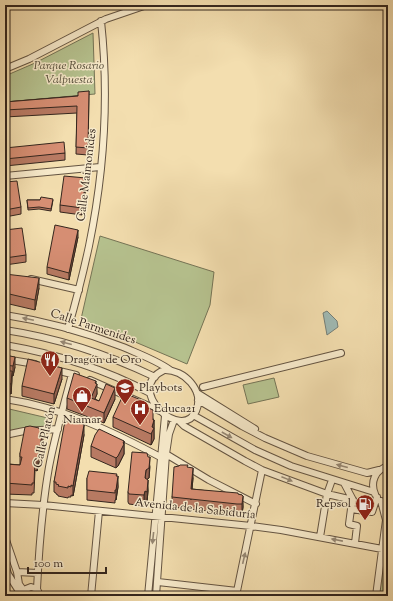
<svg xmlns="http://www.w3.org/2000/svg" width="393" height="601" viewBox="0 0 393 601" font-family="'Sorts Mill Goudy',serif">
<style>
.green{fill:#b6c28f;stroke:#757456}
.water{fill:#9fbab5;stroke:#747f79}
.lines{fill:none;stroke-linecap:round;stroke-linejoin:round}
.minor-casing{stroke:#645442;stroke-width:8}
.minor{stroke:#f7eacb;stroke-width:6}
.wall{fill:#b87a63;stroke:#34261e}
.shaded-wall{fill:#966350;stroke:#34261e}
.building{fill:#d68e73;stroke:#34261e}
.oneway{fill:#968874}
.labels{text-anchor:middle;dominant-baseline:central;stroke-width:3;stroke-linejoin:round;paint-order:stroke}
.park-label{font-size:12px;font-style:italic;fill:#544d3a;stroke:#f7eacb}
.street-label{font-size:12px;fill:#34261e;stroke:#f7eacb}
.poi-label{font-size:12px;fill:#34261e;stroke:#f7eacb;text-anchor:start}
</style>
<rect width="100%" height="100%" fill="#f3deaf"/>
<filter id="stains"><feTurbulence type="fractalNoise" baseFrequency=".005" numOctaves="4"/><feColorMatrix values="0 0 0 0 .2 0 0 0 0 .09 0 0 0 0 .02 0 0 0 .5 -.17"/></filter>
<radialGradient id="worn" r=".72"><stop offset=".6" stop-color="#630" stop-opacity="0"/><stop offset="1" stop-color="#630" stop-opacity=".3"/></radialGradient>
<path class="green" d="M93 33 95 94 5 102V76L35 63Z
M100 236 214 272 210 305 187 364 81 319Z
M274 378 279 397 248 404 243 385Z
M5 408 52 419 50 427 5 432Z
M388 534V596H376L381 555Z"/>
<path class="water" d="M327 311 337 321 338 327 327 335 323 313Z"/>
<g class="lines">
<defs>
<path id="minor" d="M5 69 29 59 106 19 147 5
M5 176 100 167
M31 279 79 290
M5 315C45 321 85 332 123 347 139 354 156 360 170 370
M68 329C76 301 83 274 89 246 104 173 109 95 101 21
M5 330C58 338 107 354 155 377
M5 345C57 354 103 368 150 393
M5 359 35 364
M55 370 76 375
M164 370C184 369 205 391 196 411 182 443 123 389 164 370Z
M90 380 160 411
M203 387 341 353
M197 393 255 429
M5 399C61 407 114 432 164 459
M198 400 242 426 265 438 307 456 367 473 379 470
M193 415 255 450 291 466 374 492
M179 421 184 426 245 461 262 470 327 494 332 480
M5 435 24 431 58 429
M166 454 209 480 256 504
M344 483 353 500 351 509
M375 494C370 482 375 470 388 466
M5 503 43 505 251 526 281 530 382 549
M5 537 17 572 19 584 24 591
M320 537 327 494 353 500
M355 543 357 526 349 524 351 509 372 512 377 497
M5 564 8 574 22 596
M17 572 38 573
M158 582 237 591
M37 589C39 548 42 507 49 467 55 435 64 405 72 374
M23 594 26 589 31 587 37 589 40 596
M41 595 51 596
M5 596V582L8 574 7 573
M91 596 99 511
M148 596 165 416
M156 596 166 454 169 434 174 420
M236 596 262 470
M376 596 386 520 381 501"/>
</defs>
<use href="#minor" class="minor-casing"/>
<use href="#minor" class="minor"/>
</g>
<path class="wall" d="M89 91 88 155 76 154 77 113 5 117V102L78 96Z
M5 148 65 153V160L5 166Z
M5 182 21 207V214L5 217Z
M86 185 82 215 60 212V205Z
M27 200H53L51 211 39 209 28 210Z
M5 230 26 255V262L5 265Z
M78 237 69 280 47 274V267Z
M5 274 39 288 35 310 5 303Z
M5 355 15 367 13 376H12L11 394 5 393Z
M62 379 54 404 22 396V386Z
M96 384 97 394 95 399 99 401 115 399 104 423 67 409V398Z
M142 405 154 420V439L151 445 113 427V417Z
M68 422H80L84 435 74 491 73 496 71 495V497H68V498L58 496V495L56 494V493L54 492V482Z
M39 429 43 441 38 467 37 471 35 470 34 493H32V495L5 494V435L9 456V464L20 465V453Z
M124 441V454L118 466 116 468 91 457V446Z
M148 457 150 467 149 478 147 480 148 491 147 502H145L144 506 129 504 128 502V492Z
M187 467 193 478 192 489 242 495 243 507 242 514H237L172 507V497Z
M117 476 118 487 116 500H115V503L87 500V478Z"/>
<path class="shaded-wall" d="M86 178V185L82 215V208Z
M78 230V237L69 280V273Z
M39 278V288L35 310V300Z
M15 357V367L13 376V366Z
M62 368V379L54 404V394Z
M12 371V381L11 394V384Z
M96 381V386L97 384V394L91 408V398Z
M115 388V399L104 423V413Z
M154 420V439L151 445 152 427Z
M84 425V435L74 491 73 496V486Z
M43 430V441L38 467 37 471V460Z
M124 441V454L118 466 116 468V458Z
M150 457 149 478 146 480 145 478 146 470Z
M193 468V478L191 500V489Z
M118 476V487L116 500V490Z
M148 480V491L147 502V492Z
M145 491V502L144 506V495Z
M243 496V507L242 514V504Z"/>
<path class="building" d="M89 91 88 148 76 147 77 106 5 110V102L78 96V92Z
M64 142 65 153 5 159V148Z
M64 176 86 178 82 208 60 205Z
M17 181 21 207 5 210V182Z
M41 197 53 199 51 209 39 207 28 208 27 200H40Z
M55 225 78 230 69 273 47 267Z
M22 228 26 255 5 258V230Z
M5 274 39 278 35 300 5 293Z
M5 355 15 357 13 366 5 365Z
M28 359 62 368 54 394 22 386Z
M5 371H12L11 384 5 383Z
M74 373 96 381 95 383 97 384 91 398 99 401 106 384 115 388 104 413 67 398Z
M124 393 141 400 142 405 153 410V420H154L152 427 154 428 151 434 113 417Z
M71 419 80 421V422L84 425 74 480 73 486 71 485V487L68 486V488L58 486 59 485 56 484V482H54L64 426 66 421 68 422V420H71Z
M30 426 39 428V429L43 430 38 457 37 460H35L34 483H32V485L5 483V464L20 465 22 457H20V453L25 427Z
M99 429 124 441 123 443 124 444 118 456 116 458 91 446 95 435Z
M5 435 9 456 5 457Z
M132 452 147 453 148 457H150L149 468 146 470 145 478 148 480 147 492 145 491 144 495 129 494 128 492Z
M180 465H188L187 467 193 468 191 489 238 493V494L242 495 243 496 242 504H237L172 497 174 467 179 466Z
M89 471 117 474 116 476H118L116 490H115V493L87 490V478Z"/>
<defs><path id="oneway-solid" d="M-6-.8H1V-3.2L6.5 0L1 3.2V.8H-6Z"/></defs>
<g class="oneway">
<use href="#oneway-solid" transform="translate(28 319) rotate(-168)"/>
<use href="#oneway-solid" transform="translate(66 343) rotate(-165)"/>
<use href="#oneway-solid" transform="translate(227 435) rotate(30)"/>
<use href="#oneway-solid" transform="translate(342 466) rotate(-165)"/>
<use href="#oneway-solid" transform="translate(287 479) rotate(22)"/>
<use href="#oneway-solid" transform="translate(153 538) rotate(96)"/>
<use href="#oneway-solid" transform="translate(337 540) rotate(-169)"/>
<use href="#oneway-solid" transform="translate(244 558) rotate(-77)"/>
</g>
<defs>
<symbol id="restaurant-pin" viewBox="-11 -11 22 30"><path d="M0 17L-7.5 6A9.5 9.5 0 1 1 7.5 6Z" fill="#8f2418" stroke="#f7eacb"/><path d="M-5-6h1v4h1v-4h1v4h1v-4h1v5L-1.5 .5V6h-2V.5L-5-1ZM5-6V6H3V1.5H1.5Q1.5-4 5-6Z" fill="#fff"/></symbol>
<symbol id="school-pin" viewBox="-11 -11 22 30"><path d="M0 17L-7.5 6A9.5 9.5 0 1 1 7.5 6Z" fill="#8f2418" stroke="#f7eacb"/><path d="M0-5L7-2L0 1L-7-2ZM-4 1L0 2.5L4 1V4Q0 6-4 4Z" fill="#fff"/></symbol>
<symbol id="shop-pin" viewBox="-11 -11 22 30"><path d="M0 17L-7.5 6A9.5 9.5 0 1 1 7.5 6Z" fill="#8f2418" stroke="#f7eacb"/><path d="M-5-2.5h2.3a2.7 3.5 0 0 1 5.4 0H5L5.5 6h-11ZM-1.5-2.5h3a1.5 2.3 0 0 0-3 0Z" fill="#fff"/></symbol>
<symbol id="hospital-pin" viewBox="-11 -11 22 30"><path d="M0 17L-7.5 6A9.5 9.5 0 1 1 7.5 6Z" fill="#8f2418" stroke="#f7eacb"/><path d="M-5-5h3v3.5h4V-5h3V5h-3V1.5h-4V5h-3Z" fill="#fff"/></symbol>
<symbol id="fuel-pin" viewBox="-11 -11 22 30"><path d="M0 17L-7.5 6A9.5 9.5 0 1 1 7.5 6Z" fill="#8f2418" stroke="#f7eacb"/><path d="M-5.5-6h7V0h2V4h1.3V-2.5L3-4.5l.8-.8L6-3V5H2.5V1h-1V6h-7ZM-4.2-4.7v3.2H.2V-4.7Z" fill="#fff"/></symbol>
</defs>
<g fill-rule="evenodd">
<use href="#restaurant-pin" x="39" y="349" width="22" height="30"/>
<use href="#school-pin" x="114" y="377" width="22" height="30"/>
<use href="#shop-pin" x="71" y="385" width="22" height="30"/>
<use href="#hospital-pin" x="129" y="398" width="22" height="30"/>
<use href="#fuel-pin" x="354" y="493" width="22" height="30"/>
</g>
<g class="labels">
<g class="park-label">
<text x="69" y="66">Parque Rosario<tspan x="69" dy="14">Valpuesta</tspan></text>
</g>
<g class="street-label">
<text transform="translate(87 175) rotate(-83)">Calle Maimonides</text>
<text transform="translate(93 327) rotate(18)">Calle Parmenides</text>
<text transform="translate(45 437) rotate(-77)">Calle Platón</text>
<text transform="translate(195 509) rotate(6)">Avenida de la Sabiduría</text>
</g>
<g class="poi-label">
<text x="64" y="360">Dragón de Oro</text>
<text x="139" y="388">Playbots</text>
<text x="154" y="409">Educa21</text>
<text x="82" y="420" text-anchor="middle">Niamar</text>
<text x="351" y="504" text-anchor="end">Repsol</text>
</g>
</g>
<rect width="393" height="601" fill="none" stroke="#f3deaf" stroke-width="20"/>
<rect x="6" y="6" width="381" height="589" fill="none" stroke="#34261e" stroke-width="2"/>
<rect x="10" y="10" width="373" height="581" fill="none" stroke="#34261e"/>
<path d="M28 567v6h78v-6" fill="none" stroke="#34261e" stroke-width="2"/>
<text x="34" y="567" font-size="12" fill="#34261e" stroke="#f7eacb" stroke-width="3" paint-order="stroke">100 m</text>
<rect width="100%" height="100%" filter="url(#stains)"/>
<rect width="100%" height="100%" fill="url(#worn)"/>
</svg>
